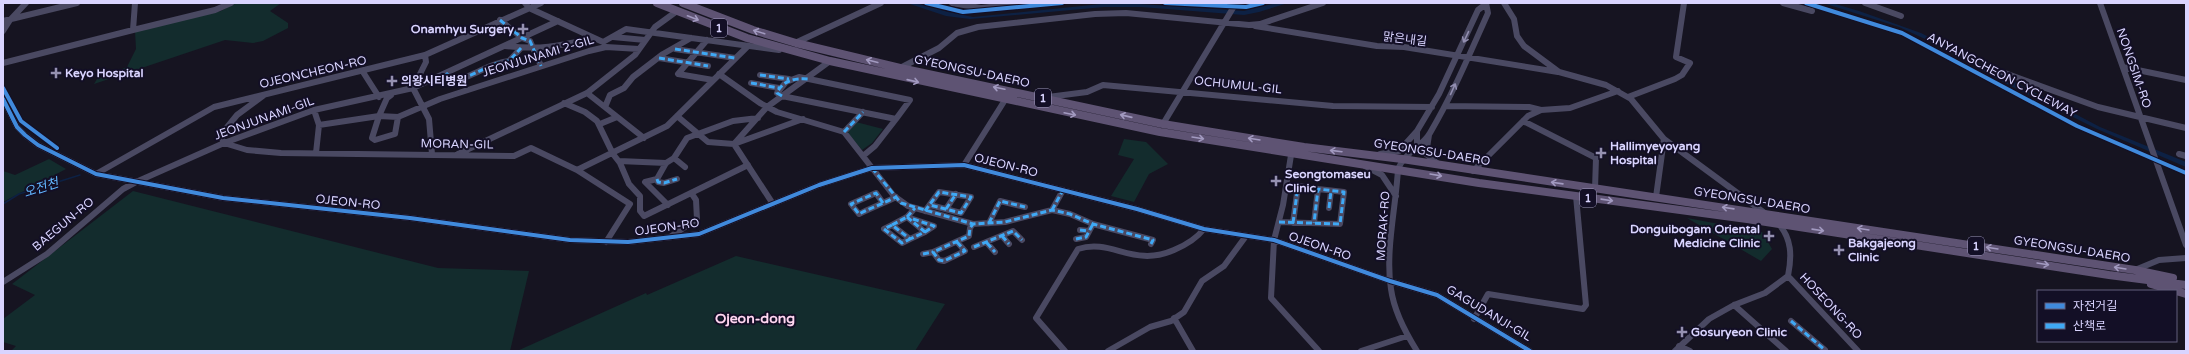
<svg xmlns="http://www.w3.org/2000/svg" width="2189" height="354" viewBox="0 0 2189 354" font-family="'Varela Round','Noto Sans KR',sans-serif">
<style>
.green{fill:#132c2d}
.water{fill:#0d2144}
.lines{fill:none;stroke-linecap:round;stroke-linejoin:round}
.stream{stroke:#0d2144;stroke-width:1.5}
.minor{stroke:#4a4962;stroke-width:6}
.major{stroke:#5e5373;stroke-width:8}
.quiet{stroke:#3fa9f5;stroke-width:3;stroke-dasharray:6 3;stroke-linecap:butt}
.cycleway-casing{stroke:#130f26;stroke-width:6}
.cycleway{stroke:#408adc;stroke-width:4}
.oneway{stroke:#a29ac0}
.oneway2{stroke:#928eb0}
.poi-dot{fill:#9591b1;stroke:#130f26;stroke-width:1.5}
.labels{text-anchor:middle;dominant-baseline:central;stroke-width:4;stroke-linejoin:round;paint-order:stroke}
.shield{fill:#130f26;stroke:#9e99be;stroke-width:1}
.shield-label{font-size:11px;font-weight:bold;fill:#d9d4ff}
.poi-label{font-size:12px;font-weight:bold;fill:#d9d4ff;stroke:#130f26;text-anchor:start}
.street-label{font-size:12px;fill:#d9d4ff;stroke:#130f26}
.water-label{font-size:13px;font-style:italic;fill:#62b6ff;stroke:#130f26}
.quarter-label{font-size:14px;font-weight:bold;fill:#ffd6f0;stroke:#130f26}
</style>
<rect width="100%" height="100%" fill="#161421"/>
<path class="green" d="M236 3H281L270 11 288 23V28L263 41 253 43 225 40 94 84 97 79 127 67 136 49 135 31 221 11Z
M856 122 883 129 872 143 862 150 846 131Z
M1124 139 1146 142 1168 164 1149 174 1134 202 1111 196 1134 159 1118 155Z
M49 159 66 169 3 202V171L15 175Z
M133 191 438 268 529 271 510 351H11L16 346 3 342V319L35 295 12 284Z
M1687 218 1762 232 1772 249 1761 261Z
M736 256 945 304 915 351H517L646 293 647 295Z"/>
<path class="water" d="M907 3H915L948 12 973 17 1101 4H1140L1244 11 1276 3H1288L1259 12 1244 15 1141 7H1104L970 19 946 16Z
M1823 3H1832L1859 11 1921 33 2100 127 2186 162V167L2097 129 2005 83 1936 44 1899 27Z"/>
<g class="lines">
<path class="stream" d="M3 204 19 194 80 175"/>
<path class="minor" d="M135 3 133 30 215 10 231 3
M525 3 529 8 603 42 626 29 779 50
M952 3 981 8 1025 3
M1221 3H1245
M1504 3 1514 19 1517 36 1524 46 1559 72 1606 85 1631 99 1664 139 1766 214
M1783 3 1812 11
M1865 3 1901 16
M2100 3 2186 245
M500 20 522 38 530 41 541 66
M3 21 77 3
M1255 26 1377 46 1404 47 1558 72
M3 31 10 20 26 3
M613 37 645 40
M707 40 678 74 713 80
M795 43 881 3
M505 46C542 50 558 46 594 38
M675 49 735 58
M425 55 426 62 413 88 429 119 432 154
M659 58 708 66
M3 63 133 30
M2123 67 2186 80
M900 68 939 48 957 33 978 27 1095 14 1126 13 1249 25 1260 24 1323 3
M363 72 379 97
M2002 72 2098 107 2186 128
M446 73 452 79C474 79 486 63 509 61L521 48
M719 74 760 103 777 112 844 132 894 196 908 206 973 224 1005 222 1052 210 1070 214 1093 224 1153 240 1151 244
M760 75 789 79
M799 77 910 100 896 119 782 96 777 93 786 82Z
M751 83 779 88
M587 93 644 138
M264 95 237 115 220 136 224 143 247 150 281 153 514 156 531 148 577 170 630 204 606 242
M1048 97 1087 92 1103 85 1333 106 1432 107
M1628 97 1675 79 1682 75 1690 63 1676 57 1684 3
M3 99 17 127 25 135 38 145 96 174 223 198 410 218 570 240 628 242 699 234 819 185 872 168 964 165 1137 209 1204 229 1274 240 1390 281 1437 295 1530 351
M564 103 585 112 597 121 613 154 620 163 629 184 640 196V211L644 216 748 165
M1445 106 1529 107 1541 110
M605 107 610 95 624 88 633 77 663 54 691 38
M314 110 319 125 316 153
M379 116 398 117 395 134 375 140 372 138Z
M379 116 387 98 391 95
M677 116 708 142 734 144 803 119
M398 117 440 99 589 51 606 47 639 49
M1523 121 1596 158 1595 189
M600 124 617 117
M1163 124 1236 3
M319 125 379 116
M844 132 863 112
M1429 135 1426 154 1437 163
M1417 144V131L1439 94 1478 10 1486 4
M1292 149 1283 205 1274 240 1271 298 1319 351
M458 154 587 93 635 55 655 27 677 11
M1380 154 1399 151 1417 131
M2179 154 2186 156
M863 156 875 146 896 119
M674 158 685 167
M619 161 666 163
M964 165 1005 100
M1365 166 1382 175 1396 196
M577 170 667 126 748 46
M1473 171 1528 116 1541 110 1570 108 1618 91
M96 174 214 107 425 55 541 3
M657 179 658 182 664 183 677 179
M1656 197 1664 139
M883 203 876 193 851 204 859 214C871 208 884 203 896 197
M773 204 734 144 767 107 830 61
M668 205 645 182 657 179 666 163 674 158 687 138 733 121 758 118
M1329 208 1331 191
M946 209 956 194
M1052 210 1063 190
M925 211 939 192 971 197 961 213 930 205
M907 217 925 232 910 239 892 225Z
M907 217 915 208
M910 218 934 226 925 232
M1279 222 1340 224 1344 192 1318 189 1314 223
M989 223 1000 201 1025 207
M1293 223 1298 186 1318 189
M892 225 884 229 902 243 910 239
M1080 230 1089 231
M1002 236 1009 244
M670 237 697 219 696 200 692 194
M1076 239 1086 237 1093 224
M957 242 965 251 944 261 939 260 933 252 969 236 970 228 973 224
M987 243 995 252
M974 247 1013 231 1022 240
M923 254 933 252
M2135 270 2159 260 2186 258
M1788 276 1858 351
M3 282 47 254 123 189 136 182 224 143 314 110 413 88 558 21
M1734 305 1786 351
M1174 318 1193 351
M1474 319 1488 294 1583 309 1586 305 1576 196
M1791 321 1825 350
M1679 346 1690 351
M1065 351 1036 318 1078 249C1112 238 1133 268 1174 250 1186 245 1196 239 1204 229
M1108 351 1150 327 1171 321 1184 312 1202 281 1224 266 1246 236
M1361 351 1407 336
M1417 351C1405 332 1394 311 1391 289 1385 252 1396 207 1398 169 1405 152 1422 147 1430 133 1453 94 1470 53 1488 13L1486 3
M1675 351 1709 319 1734 305 1765 293 1788 276C1792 256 1792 239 1778 223"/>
<path class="major" d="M657 3 747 38 830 61 1160 132 1479 183 1747 219 2109 275 2186 285
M683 3 753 30 796 43 900 68 1163 124 1304 147 1402 159 2135 270 2173 278
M2151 284 2175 291
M2176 291 2186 294"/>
<path class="quiet" d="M500 20 522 38 530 41 541 66
M675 49 735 58
M659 58 708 66
M446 73 452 79C474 79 486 63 509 61L521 48
M760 75 789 79
M751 83 779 88
M782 96 777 93C783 80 795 78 808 79
M844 132 863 112
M872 168 901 203 973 224 1005 222 1052 210 1070 214 1093 224 1153 240 1151 244
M657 179 658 182 664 183 677 179
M883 203 876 193 851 204 859 214C871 208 884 203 896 197
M1329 208 1331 191
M946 209 956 194
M1052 210 1063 190
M925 211 939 192 971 197 961 213 930 205
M907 217 925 232 910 239 892 225Z
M907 217 915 208
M913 219 934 226 925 232
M1279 222 1340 224 1344 192 1318 189 1314 223
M989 223 1000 201 1025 207
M1293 223 1298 186 1318 189
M892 225 884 229 902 243 910 239
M1080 230 1089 231
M1002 236 1009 244
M1076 239 1086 237 1093 224
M957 242 965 251 944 261 939 260 933 252 969 236 970 228 973 224
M987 243 995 252
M974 247 1013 231 1022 240
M923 254 933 252
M1791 321 1825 350"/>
<defs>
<path id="cycleway" d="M926 3 963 12 1062 3
M1165 3 1246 7 1263 3
M1806 3 1902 33 2077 126 2186 173
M3 88 21 121 57 148
M3 99 17 127 25 135 38 145 96 174 223 198 410 218 570 240 628 242 699 234 819 185 872 168 964 165 1137 209 1204 229 1274 240 1390 281 1437 295 1530 351"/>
</defs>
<use href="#cycleway" class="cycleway-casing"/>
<use href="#cycleway" class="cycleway"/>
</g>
<defs><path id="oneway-shaft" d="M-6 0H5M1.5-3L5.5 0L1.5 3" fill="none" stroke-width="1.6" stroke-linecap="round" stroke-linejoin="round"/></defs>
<g class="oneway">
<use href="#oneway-shaft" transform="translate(693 18) rotate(21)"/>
<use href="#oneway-shaft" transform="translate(759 32) rotate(-163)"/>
<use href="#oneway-shaft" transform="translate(872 61) rotate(-166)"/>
<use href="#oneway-shaft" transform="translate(913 81) rotate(13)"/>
<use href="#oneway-shaft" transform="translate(999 88) rotate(-168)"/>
<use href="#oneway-shaft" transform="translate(1070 114) rotate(12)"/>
<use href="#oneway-shaft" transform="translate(1126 116) rotate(-167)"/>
<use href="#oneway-shaft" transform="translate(1198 138) rotate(9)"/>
<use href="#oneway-shaft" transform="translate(1254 139) rotate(-171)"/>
<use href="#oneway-shaft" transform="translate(1336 151) rotate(-173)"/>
<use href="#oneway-shaft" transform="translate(1436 175) rotate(10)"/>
<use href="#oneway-shaft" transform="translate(1557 183) rotate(-172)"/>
<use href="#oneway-shaft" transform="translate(1607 200) rotate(8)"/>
<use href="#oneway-shaft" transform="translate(1728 208) rotate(-172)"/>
<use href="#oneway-shaft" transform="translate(1863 229) rotate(-171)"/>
<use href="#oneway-shaft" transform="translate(1818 230) rotate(8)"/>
<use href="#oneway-shaft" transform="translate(1992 248) rotate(-171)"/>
<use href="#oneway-shaft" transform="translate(2043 264) rotate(9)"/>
<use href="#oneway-shaft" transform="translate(2120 268) rotate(-171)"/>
</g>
<g class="oneway2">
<use href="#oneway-shaft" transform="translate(1466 37) rotate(115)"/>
<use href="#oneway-shaft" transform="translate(1453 89) rotate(-66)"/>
</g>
<g class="poi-dot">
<path d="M521 23h4v4h4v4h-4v4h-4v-4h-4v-4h4z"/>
<path d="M54 67h4v4h4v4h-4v4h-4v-4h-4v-4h4z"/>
<path d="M390 75h4v4h4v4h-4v4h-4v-4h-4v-4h4z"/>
<path d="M1599 147h4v4h4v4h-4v4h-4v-4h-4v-4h4z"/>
<path d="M1274 175h4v4h4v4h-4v4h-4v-4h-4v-4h4z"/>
<path d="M1767 230h4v4h4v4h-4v4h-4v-4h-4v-4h4z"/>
<path d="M1837 244h4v4h4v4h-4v4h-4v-4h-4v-4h4z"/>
<path d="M1680 326h4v4h4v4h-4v4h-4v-4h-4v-4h4z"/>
</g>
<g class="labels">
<g class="shield">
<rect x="711" y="19" width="16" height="18" rx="3"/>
<rect x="1035" y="89" width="16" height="18" rx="3"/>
<rect x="1580" y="189" width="16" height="18" rx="3"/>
<rect x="1968" y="237" width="16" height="18" rx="3"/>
</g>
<g class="shield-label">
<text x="719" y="28">1</text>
<text x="1043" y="98">1</text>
<text x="1588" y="198">1</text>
<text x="1976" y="246">1</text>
</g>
<g class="poi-label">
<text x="514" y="29" text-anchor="end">Onamhyu Surgery</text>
<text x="65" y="73">Keyo Hospital</text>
<text x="401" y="81">의왕시티병원</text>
<text x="1610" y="146">Hallimyeyoyang<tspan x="1610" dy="14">Hospital</tspan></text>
<text x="1285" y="174">Seongtomaseu<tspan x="1285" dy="14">Clinic</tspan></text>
<text x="1760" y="229" text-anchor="end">Donguibogam Oriental<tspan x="1760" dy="14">Medicine Clinic</tspan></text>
<text x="1848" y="243">Bakgajeong<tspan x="1848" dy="14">Clinic</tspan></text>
<text x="1691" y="332">Gosuryeon Clinic</text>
</g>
<g class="street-label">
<text transform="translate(1405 39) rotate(7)">맑은내길</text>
<text transform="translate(538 56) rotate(-17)">JEONJUNAMI 2-GIL</text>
<text transform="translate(2134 68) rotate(71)">NONGSIM-RO</text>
<text transform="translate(972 71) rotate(12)">GYEONGSU-DAERO</text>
<text transform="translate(313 72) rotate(-13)">OJEONCHEON-RO</text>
<text transform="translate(2002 75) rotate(28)">ANYANGCHEON CYCLEWAY</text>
<text transform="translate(1238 85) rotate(6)">OCHUMUL-GIL</text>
<text transform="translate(264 118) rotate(-20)">JEONJUNAMI-GIL</text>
<text transform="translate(457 144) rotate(1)">MORAN-GIL</text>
<text transform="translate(1432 152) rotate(9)">GYEONGSU-DAERO</text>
<text transform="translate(1006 165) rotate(14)">OJEON-RO</text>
<text transform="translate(1752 200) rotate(9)">GYEONGSU-DAERO</text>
<text transform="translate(348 202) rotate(6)">OJEON-RO</text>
<text transform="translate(63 224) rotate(-40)">BAEGUN-RO</text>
<text transform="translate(1383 226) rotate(-86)">MORAK-RO</text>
<text transform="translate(667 227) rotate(-8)">OJEON-RO</text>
<text transform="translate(1320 246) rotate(19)">OJEON-RO</text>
<text transform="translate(2072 249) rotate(9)">GYEONGSU-DAERO</text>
<text transform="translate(1831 306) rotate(47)">HOSEONG-RO</text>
<text transform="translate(1489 313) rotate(31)">GAGUDANJI-GIL</text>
</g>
<g class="water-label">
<text transform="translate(41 188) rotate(-18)">오전천</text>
</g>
<g class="quarter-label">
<text x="755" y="318">Ojeon-dong</text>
</g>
</g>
<rect width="2189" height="354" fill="none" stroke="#d9d4ff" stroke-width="8"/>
<rect x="2037" y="290" width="140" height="52" fill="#130f26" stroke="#625e7d"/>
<rect x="2045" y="303" width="20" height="6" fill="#408adc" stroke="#625e7d"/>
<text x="2073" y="310" font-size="12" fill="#d9d4ff">자전거길</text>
<rect x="2045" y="323" width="20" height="6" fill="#3fa9f5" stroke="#625e7d"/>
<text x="2073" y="330" font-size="12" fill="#d9d4ff">산책로</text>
</svg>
